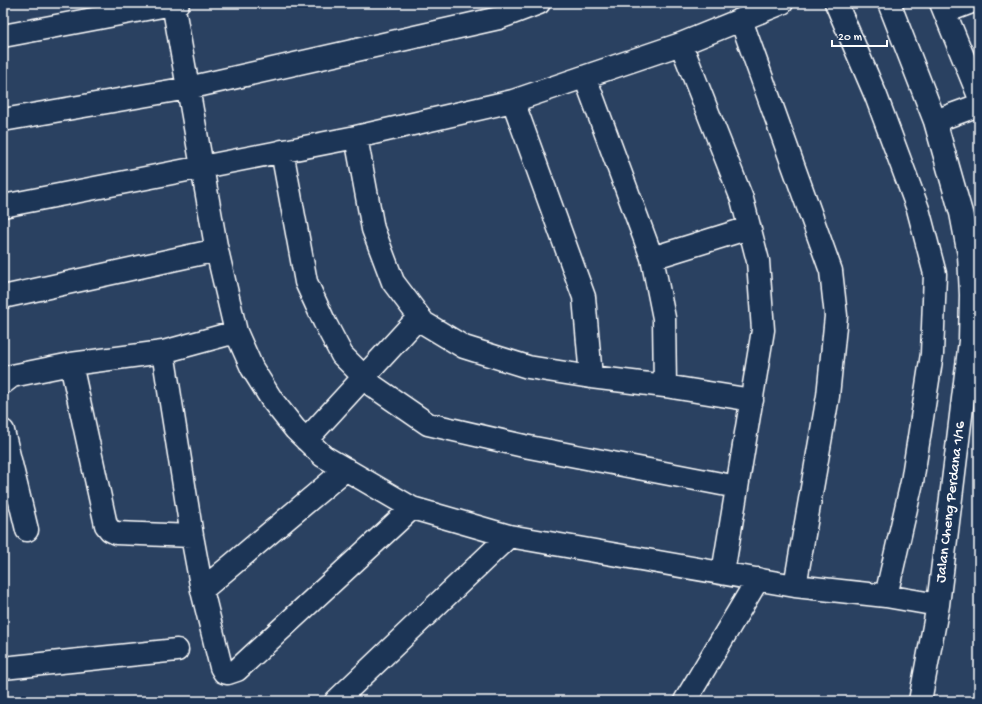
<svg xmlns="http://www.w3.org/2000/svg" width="982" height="704" viewBox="0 0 982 704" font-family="'Gochi Hand',sans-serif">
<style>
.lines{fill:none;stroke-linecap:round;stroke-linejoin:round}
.minor-casing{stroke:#fff;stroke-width:25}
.minor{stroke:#1d3557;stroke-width:22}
.labels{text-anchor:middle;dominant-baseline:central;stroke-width:4;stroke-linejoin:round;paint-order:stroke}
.street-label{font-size:15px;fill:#fff;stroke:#1d3557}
</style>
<rect width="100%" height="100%" fill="#2a4161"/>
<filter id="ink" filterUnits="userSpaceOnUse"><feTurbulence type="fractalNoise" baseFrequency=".025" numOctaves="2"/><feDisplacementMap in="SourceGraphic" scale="8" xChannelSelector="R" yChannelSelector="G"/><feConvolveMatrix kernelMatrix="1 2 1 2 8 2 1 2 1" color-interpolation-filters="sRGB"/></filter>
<g filter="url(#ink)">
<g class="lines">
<defs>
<path id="minor" d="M173 3 216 246 236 332 252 368 272 400 295 429 323 456 412 508 509 536 795 586 886 596 938 605
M836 3 876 96 918 209 935 274 932 354 912 482 886 596
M889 3 935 121 961 213 969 255 971 295 970 341 938 605 920 701
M941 3 979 96
M945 12 969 3
M741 20 831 271 836 316 828 396 795 586
M3 36 178 3
M681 44 742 199 758 261 763 330 723 573
M585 77 652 258 664 318 665 386
M513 101 584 297 591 377
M3 120 188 88 499 18 539 3
M935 121 979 105
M356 137 373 229 393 282 424 323 464 347 528 367 591 377 665 386 752 400
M282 151 306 282 324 321 342 355 373 386 428 424 524 446 737 487
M3 206 356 137 513 101 681 44 782 3
M652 258 749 228
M3 297 217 250
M163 352 192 536 202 590 346 469
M71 364 106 525 110 530 116 533 192 536
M3 383 12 376 71 364 163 352 236 332
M3 431 27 530
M306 440 419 317
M202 590 221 667 224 672 228 673 237 670 412 508
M3 668 177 650
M336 701 509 536
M685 701 758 579"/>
</defs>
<use href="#minor" class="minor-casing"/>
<use href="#minor" class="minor"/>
</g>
</g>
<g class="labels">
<g class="street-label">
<text transform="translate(951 502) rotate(-83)">Jalan Cheng Perdana 1/16</text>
</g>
</g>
<rect width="982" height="704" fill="none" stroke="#1d3557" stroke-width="16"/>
<rect x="8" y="8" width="966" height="688" fill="none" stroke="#fff" stroke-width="1.5" filter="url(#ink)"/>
<path d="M832 40v6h55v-6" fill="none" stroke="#ffffff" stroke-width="2"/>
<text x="838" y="40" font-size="12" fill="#ffffff" stroke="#1d3557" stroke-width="3" paint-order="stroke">20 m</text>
</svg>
